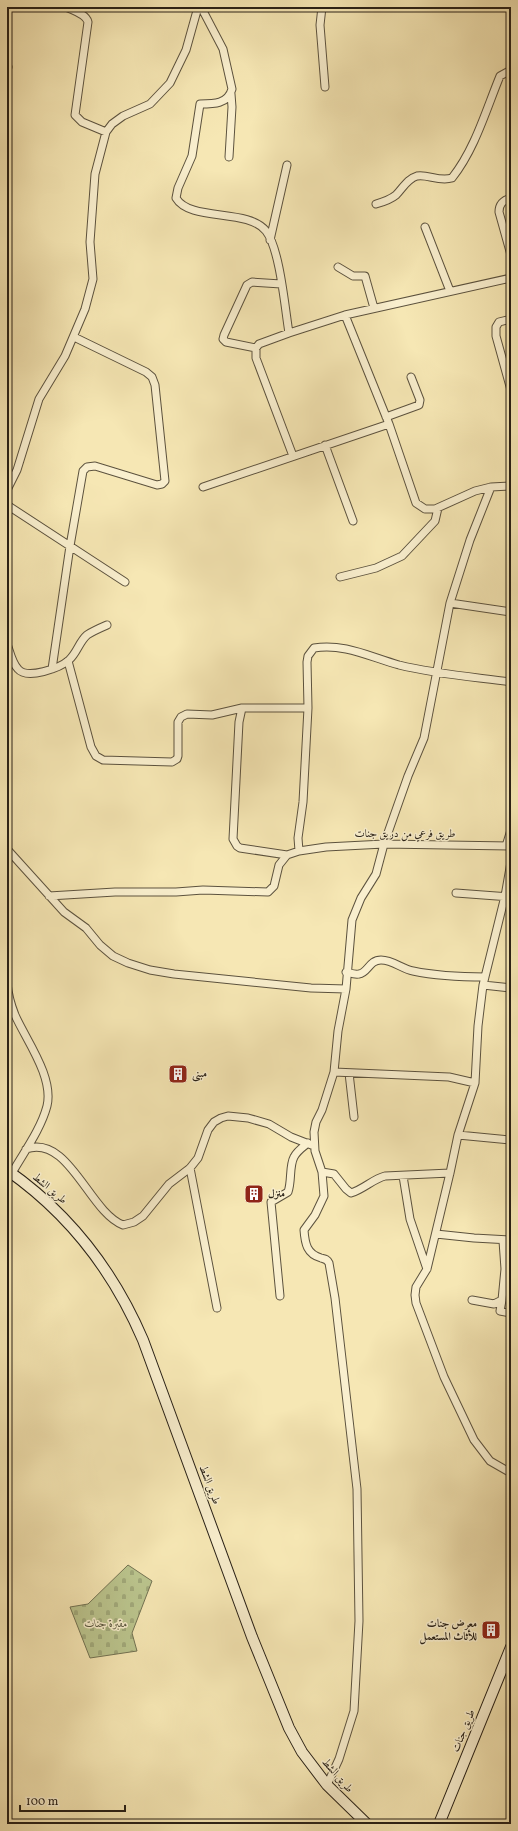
<svg xmlns="http://www.w3.org/2000/svg" width="518" height="1831" viewBox="0 0 518 1831" font-family="Vollkorn,Amiri,serif">
<style>
.cemetery{fill:url(#cemetery-stones);stroke:#727252}
.lines{fill:none;stroke-linecap:round;stroke-linejoin:round}
.street-casing{stroke:#5c523e;stroke-width:9}
.secondary-casing{stroke:#282016;stroke-width:12}
.street{stroke:#f9efce;stroke-width:7}
.secondary{stroke:#f9efce;stroke-width:10}
.labels{text-anchor:middle;dominant-baseline:central;stroke-width:3;stroke-linejoin:round;paint-order:stroke}
.street-label{font-size:11px;fill:#282016;stroke:#f9efce}
.poi-label{font-size:11px;font-weight:bold;fill:#282016;stroke:#f9efce;text-anchor:start}
.park-label{font-size:11px;font-style:italic;fill:#54523a;stroke:#f9efce}
</style>
<defs>
<pattern id="cemetery-stones" width="16" height="16" patternUnits="userSpaceOnUse"><rect width="16" height="16" fill="#bbc58e"/><path d="M2 7V4a2 2 0 0 1 4 0v3zM10 15v-3a2 2 0 0 1 4 0v3z" fill="#a1a97a"/></pattern>
</defs>
<rect width="100%" height="100%" fill="#f6e7b4"/>
<filter id="stains"><feTurbulence type="fractalNoise" baseFrequency=".005" numOctaves="4"/><feColorMatrix values="0 0 0 0 .2 0 0 0 0 .09 0 0 0 0 .02 0 0 0 .5 -.17"/></filter>
<radialGradient id="worn" r=".72"><stop offset=".6" stop-color="#630" stop-opacity="0"/><stop offset="1" stop-color="#630" stop-opacity=".3"/></radialGradient>
<path class="cemetery" d="M128 1565 152 1581 132 1633 137 1651 90 1658 70 1607 88 1604Z"/>
<g class="lines">
<defs>
<path id="street" d="M66 7C74 11 86 14 88 22L75 115 82 122 106 132
M201 7 223 49 232 89C228 104 214 104 200 104L192 156 178 188 176 198C190 222 248 208 266 231 280 249 285 309 289 333
M322 7 320 25 325 87
M7 66 8 67 7 70
M229 157 232 107 231 94
M511 198C503 200 499 204 499 212L511 255
M376 204C383 202 390 200 396 195 403 188 407 179 417 176 428 174 439 182 452 178 475 149 486 110 500 76L511 70
M425 227 450 291
M270 240 287 165
M338 267 353 276H365L374 308
M345 315 389 424 416 503 425 509H435L475 491 491 487 511 486
M511 319 499 322 496 327V336L511 390
M256 348 226 342 223 339 224 335 247 285 252 282 281 284
M386 417 419 405 420 400 411 377
M325 445 353 521
M293 456 256 358V348L259 344 289 333 345 315 511 278
M203 487 389 424
M7 490 17 470 39 399 65 356 85 309 93 279 90 242 95 174 106 132 112 124 123 116 150 104 170 83 186 50 198 7
M7 505 125 582
M340 577 376 568 402 556 435 521 438 508
M450 603 511 612
M7 644C10 652 12 663 18 669 27 680 60 668 69 660 77 653 79 642 87 635 93 631 100 628 107 625
M68 661 91 747 96 756 103 760 172 762 177 759 178 756V722L181 717 187 714 212 715 242 708
M52 669 70 546 83 471 87 467 95 466 157 485 162 484 165 481 155 385 152 377 146 372 74 337
M506 846 511 830
M7 849 64 912 86 928 100 945 113 956 128 963 150 970 174 974 311 988 346 989
M299 851 298 838 303 802 308 708 307 662 308 656 314 648C344 643 370 657 399 665 435 674 474 677 511 682
M287 855 240 848 237 846 233 839 239 722 242 708H308
M511 862 505 896 483 985 478 1026 475 1083 458 1135 450 1173 427 1269 416 1287 415 1295 416 1303 444 1377 474 1440 490 1461 511 1473
M456 893 511 897
M49 896 115 892H176L203 890 268 892 274 886 279 865 287 855 299 851 326 847 384 844 511 846
M346 972C350 973 355 975 359 974 368 973 369 960 381 960 393 960 402 969 413 971 437 976 461 977 485 977
M7 983C8 994 11 1005 15 1015 26 1040 54 1077 47 1106 41 1129 24 1152 12 1173
M483 985 511 988
M334 1072 449 1077 475 1083
M349 1073 354 1117
M458 1135 511 1140
M26 1149C69 1134 89 1212 123 1225L134 1222 143 1216 169 1184 190 1168 198 1158 208 1130 214 1122 221 1118 228 1116 248 1118 269 1124 291 1137 314 1146
M190 1168 217 1308
M322 1172 334 1174 346 1189 351 1193C364 1189 373 1179 385 1176L450 1173
M403 1176 410 1219 427 1269
M436 1234 474 1238 511 1240
M280 1296 271 1202 288 1192C292 1181 289 1166 294 1157 297 1151 303 1147 308 1143
M472 1300 494 1304 502 1300 505 1269 503 1241
M502 1300 500 1311 511 1313
M327 1785 339 1759 354 1711 359 1621 357 1489 335 1298 329 1263C327 1259 325 1259 321 1258 307 1254 305 1244 304 1230L315 1215 324 1196 322 1172 315 1151 314 1132 316 1122 322 1110 334 1072 338 1031 346 989 352 920 361 898 376 874 384 844 408 776 424 738 450 603 470 540 491 487"/>
<path id="secondary" d="M7 1170C70 1214 113 1270 143 1340L252 1637 289 1728 302 1752 327 1785 367 1824
M439 1824 511 1647"/>
</defs>
<use href="#street" class="street-casing"/>
<use href="#secondary" class="secondary-casing"/>
<use href="#street" class="street"/>
<use href="#secondary" class="secondary"/>
</g>
<defs>
<symbol id="building-square" viewBox="-11 -11 22 22"><rect x="-9" y="-9" width="18" height="18" rx="4" fill="#8f2418" stroke="#f9efce"/><path d="M-4-6H4V6H1V3H-1V6H-4ZM-2.5-4.3h1.7v1.8h-1.7ZM.8-4.3h1.7v1.8H.8ZM-2.5-1h1.7V.8h-1.7ZM.8-1h1.7V.8H.8Z" fill="#fff"/></symbol>
</defs>
<g fill-rule="evenodd">
<use href="#building-square" x="167" y="1063" width="22" height="22"/>
<use href="#building-square" x="243" y="1183" width="22" height="22"/>
<use href="#building-square" x="480" y="1619" width="22" height="22"/>
</g>
<g class="labels">
<g class="street-label">
<text x="405" y="834">طريق فرعي من دريق جنات</text>
<text transform="translate(49 1189) rotate(40)">طريق الشط</text>
<text transform="translate(209 1485) rotate(69)">طريق الشط</text>
<text transform="translate(464 1731) rotate(-68)">طريق جنات</text>
<text transform="translate(337 1776) rotate(49)">طريق الشط</text>
</g>
<g class="poi-label">
<text x="192" y="1074">مبنى</text>
<text x="268" y="1194">منزل</text>
<text x="477" y="1624" text-anchor="end">معرض جنات<tspan x="477" dy="13">للأثاث المستعمل</tspan></text>
</g>
<g class="park-label">
<text x="106" y="1624">مقبرة جنات</text>
</g>
</g>
<rect width="518" height="1831" fill="none" stroke="#f6e7b4" stroke-width="24"/>
<rect x="8" y="8" width="502" height="1815" fill="none" stroke="#282016" stroke-width="2"/>
<rect x="12" y="12" width="494" height="1807" fill="none" stroke="#282016"/>
<path d="M20 1805v6h105v-6" fill="none" stroke="#282016" stroke-width="2"/>
<text x="26" y="1805" font-size="12" fill="#282016" stroke="#f9efce" stroke-width="3" paint-order="stroke">100 m</text>
<rect width="100%" height="100%" filter="url(#stains)"/>
<rect width="100%" height="100%" fill="url(#worn)"/>
</svg>
